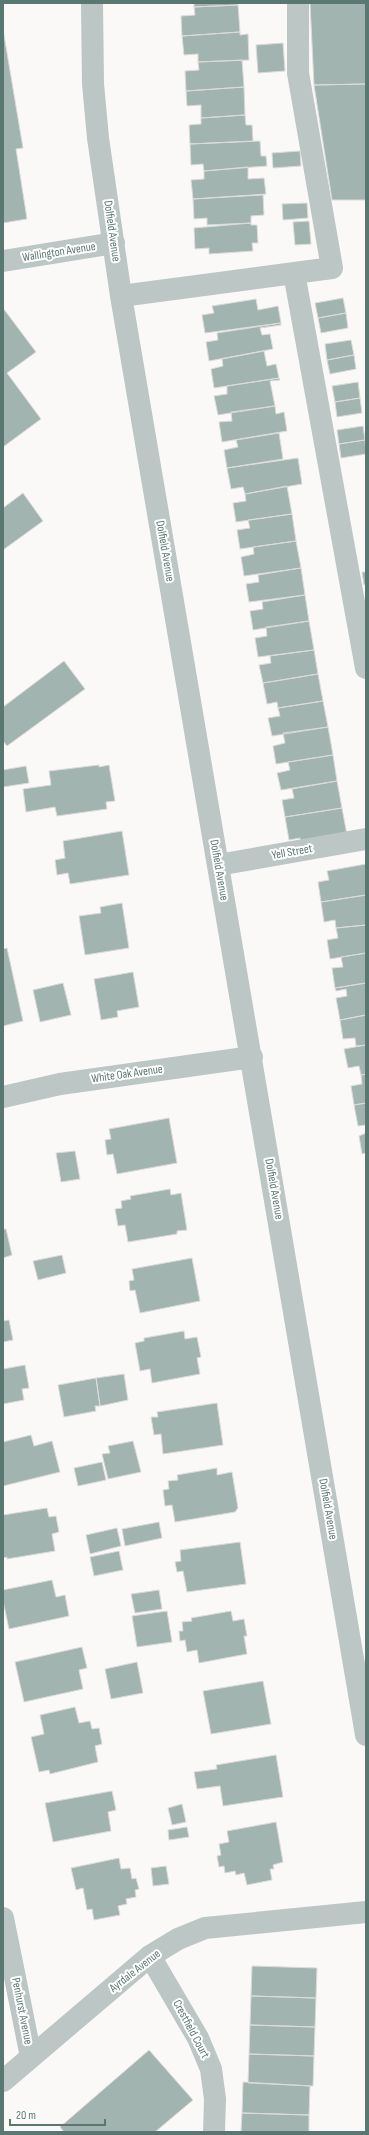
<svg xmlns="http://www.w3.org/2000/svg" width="369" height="2135" viewBox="0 0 369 2135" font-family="'Sofia Sans Condensed',sans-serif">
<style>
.building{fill:#a2b4b0;stroke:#dcdbda}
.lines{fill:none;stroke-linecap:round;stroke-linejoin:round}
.minor{stroke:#bcc6c4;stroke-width:22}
.labels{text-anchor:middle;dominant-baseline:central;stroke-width:4;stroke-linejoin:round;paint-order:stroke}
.street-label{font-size:12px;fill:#5b7771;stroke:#fff}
</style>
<rect width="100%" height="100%" fill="#faf9f8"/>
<path class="building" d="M194 3H238V5L194 7Z
M310 3H366V84L314 85Z
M238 5 240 32 182 36 181 16 195 15 194 7Z
M3 29 23 148 16 149 27 219 3 223V229Z
M240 32V35L248 34 249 60 198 62V54L184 55 182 36Z
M283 43 285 71 258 73 256 45Z
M242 60 244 87 186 91 185 71 199 70 198 62Z
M366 84V200H332L314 85Z
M244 87 245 115 201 118V105L187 106 186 91Z
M245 115 246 125H252L253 141 190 144 189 125 201 124V118Z
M260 141 261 156H266L267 166 204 171 203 164 191 165 190 144Z
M300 151 301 166 273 168 272 153Z
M248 167V179L264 178 266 194 193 199 191 180 204 179V171Z
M263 195 264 215 251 216V223L207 225V218L194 219 193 199Z
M307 203 308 218 283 220 282 204Z
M309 221 311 244 295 245 293 222Z
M251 223V225H257L258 243H252L253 251 209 254V248L195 249 194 228Z
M343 298 346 313 318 318 315 303Z
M256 299 258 310 278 306 281 323 205 333 202 315 214 313 212 306Z
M3 308 36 352 7 373 41 419 3 447Z
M346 313 348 328 321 333 318 318Z
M281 323V325L260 328 262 335 270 334 273 349 209 361 206 342 218 340 217 333Z
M351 340 354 355 327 360 325 344Z
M264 351 267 366 276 364 279 378 214 388 211 369 223 366 222 359Z
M354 355 356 369 330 374 327 360Z
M279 378 280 380 270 381 275 406 218 415 214 396 227 394V386Z
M358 382 360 398 335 402 332 386Z
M360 398 362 413 337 417 335 402Z
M275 406 276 414 284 412 287 431 222 442 219 422 232 421 231 412Z
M363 426 365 440 339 444 337 430Z
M279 433 283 459 227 468 224 450 238 447 236 440Z
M365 440 366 454 341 458 339 444Z
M298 458 302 484 245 494 243 487 231 489 227 468Z
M287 486 292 514 236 522 233 503 246 501 245 494Z
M23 493 43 521 3 550V508Z
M292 514 296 541 240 549 237 530 250 528 248 520Z
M296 541 301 568 244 576 241 557 254 554 253 547Z
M301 568 305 595 249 602 246 584 259 582 258 575Z
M362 572H366V584L364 585Z
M305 595 309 621 253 630 250 611 263 609 262 602Z
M309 621 314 650 258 657 255 638 267 636 266 627Z
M314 650 318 674 263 683 259 665 271 663 270 656Z
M64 661 85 689 7 746 3 741V707Z
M318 674 323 701 278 708 277 702 267 704 263 683Z
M323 701 328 727 272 736 268 718 280 716 278 708Z
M328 727 333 755 276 764 273 746 285 743 283 733Z
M333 755 337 781 281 790 277 773 290 770 288 762Z
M99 765V767L109 765 115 801 106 802 107 809 57 816 55 807 26 812 23 789 51 785 49 771Z
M26 766 29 783 3 787V770Z
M337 781 342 808 285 817 282 800 294 798 292 789Z
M342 808 347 835 301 843 300 838 289 840 285 817Z
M122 831 129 875 70 884 68 873 57 875 55 860 65 858 63 841Z
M366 864V895L321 902 318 882 329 880 327 871Z
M366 895V925L336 928 335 920 324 922 321 902Z
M122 903 129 948 85 955 79 916 101 913 100 907Z
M366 925V953L330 959 327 940 338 938 336 928Z
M7 948 23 1021 3 1026V949Z
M366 953V983L335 988 332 968 343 967 341 957Z
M133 972 139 1007 117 1011 118 1017 101 1020 94 979Z
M63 983 71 1015 40 1022 33 990Z
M366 983V1015L340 1020 336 998 347 996 346 989 336 991 335 988Z
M366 1015V1045L356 1046 355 1038 343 1039 340 1020Z
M366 1045V1074L361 1075 359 1066 348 1068 344 1049Z
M366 1074V1103L354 1105 351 1086 362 1084 361 1075Z
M366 1103V1125L358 1126 354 1105Z
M169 1118 177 1163 117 1174 113 1154 107 1155 105 1140 111 1139 109 1129Z
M366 1133V1153L362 1154 359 1136Z
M75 1151 80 1179 61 1182 56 1153Z
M170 1189 171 1195 181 1193 187 1230 177 1231V1234L128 1242 125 1225 118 1226 115 1209 122 1208 121 1201 131 1199 130 1196Z
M3 1229H6L12 1255 3 1258Z
M62 1255 66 1273 38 1280 33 1261Z
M192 1258 200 1301 140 1313 135 1290 130 1291 129 1281 134 1280 132 1269Z
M9 1320 13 1340 3 1342V1321Z
M184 1331 185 1339 197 1337 201 1357 197 1358 200 1374 152 1383 150 1369 140 1371 135 1343 144 1341V1338Z
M25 1365 29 1388 22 1389 24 1400 3 1404V1369Z
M124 1374 128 1400 100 1406 96 1378Z
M96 1378 100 1406H95L96 1411 64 1417 58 1385Z
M217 1403 223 1445 163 1454 161 1434 154 1435 151 1417H158L157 1412Z
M31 1435 34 1446 52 1441 60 1472 3 1486V1442Z
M133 1441 141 1472 108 1479 102 1454 110 1453 108 1446Z
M102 1462 106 1480 78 1486 74 1468Z
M217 1468V1475L232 1472 238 1508 235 1512 175 1522 172 1505 165 1506 163 1490 169 1489 168 1481 178 1480 177 1475Z
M47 1508 49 1517 56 1516 59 1532 52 1534 55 1551 7 1559V1557L3 1558V1515Z
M159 1522 162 1538 125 1546 122 1529Z
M117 1528 121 1546 90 1554 86 1535Z
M240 1542 246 1584 187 1592 183 1571 177 1572 175 1562 181 1561 180 1550Z
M119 1551 123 1570 94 1576 90 1557Z
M52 1580 56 1597 65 1595 69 1616 9 1629 3 1601V1590Z
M159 1590 162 1609 135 1613 131 1594Z
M167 1611 172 1642 137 1647 132 1616Z
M231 1611 233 1621 244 1619 247 1636H244L247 1654 199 1663 197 1650 187 1652 185 1640 180 1641 179 1631H183L182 1622 192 1621 191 1618Z
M82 1647 87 1668 79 1670 83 1689 24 1702 15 1662Z
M137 1662 143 1693 111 1699 105 1669Z
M263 1681 271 1724 211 1734 203 1691Z
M75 1707 79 1723 90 1721 92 1729 99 1728 102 1744 95 1746 98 1762 50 1774 49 1770 39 1772 31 1737 44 1734 40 1715Z
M276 1755 283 1797 223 1806 220 1786 197 1789 194 1772 217 1769 216 1765Z
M112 1791 116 1810 108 1812 111 1831 53 1842 45 1803Z
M182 1804 186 1822 172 1825 168 1808Z
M276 1822 283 1862 273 1865 274 1869H270L272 1880 247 1885 244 1873 236 1875 235 1871 225 1873 224 1866 219 1867 217 1856 221 1855 219 1844 229 1842 227 1831Z
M187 1827 189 1837 169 1840 168 1830Z
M119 1858 121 1869 130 1868 132 1879 136 1878 139 1889 135 1890 136 1897 126 1899 127 1904 118 1906 120 1915 94 1920 92 1909 87 1910 83 1888 76 1890 71 1868Z
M166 1866 169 1884 153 1886 151 1868Z
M252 1966 317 1968 316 1998 251 1996Z
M251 1996 316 1998 315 2027 250 2025Z
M250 2025 315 2027 314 2056 249 2054Z
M149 2050 193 2100 155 2132H64L60 2127Z
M249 2054 314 2056 313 2086 248 2083Z
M243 2082 310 2086 309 2115 242 2113Z
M242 2113 309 2115V2132H241Z"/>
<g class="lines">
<path class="minor" d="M92 3 93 84 98 138 121 296 366 1735
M3 261 114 243
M294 273 366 668
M121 296 332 268 298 73V3
M218 865 366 839
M3 1097 60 1084 252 1057
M3 1918 31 2057
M150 1956 198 2038 211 2069 215 2099 214 2132
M3 2081 150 1956 178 1939 205 1928 366 1912"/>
</g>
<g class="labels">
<g class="street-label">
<text transform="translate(112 231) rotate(82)">Dolfield Avenue</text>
<text transform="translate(59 252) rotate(-9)">Wallington Avenue</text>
<text transform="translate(165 551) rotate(80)">Dolfield Avenue</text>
<text transform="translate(292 852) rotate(-10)">Yell Street</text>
<text transform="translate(219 870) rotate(80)">Dolfield Avenue</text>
<text transform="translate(127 1074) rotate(-8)">White Oak Avenue</text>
<text transform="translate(274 1189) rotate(80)">Dolfield Avenue</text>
<text transform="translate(328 1509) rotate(80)">Dolfield Avenue</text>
<text transform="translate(135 1971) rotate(-38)">Ayrdale Avenue</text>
<text transform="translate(22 2011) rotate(79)">Penhurst Avenue</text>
<text transform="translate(191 2029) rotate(62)">Crestfield Court</text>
</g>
</g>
<rect width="369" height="2135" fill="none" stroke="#5b7771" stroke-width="8"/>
<path d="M10 2119v6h95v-6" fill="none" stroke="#5b7771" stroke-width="2"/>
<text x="16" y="2119" font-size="12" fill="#5b7771" stroke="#ffffff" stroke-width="3" paint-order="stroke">20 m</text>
</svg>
